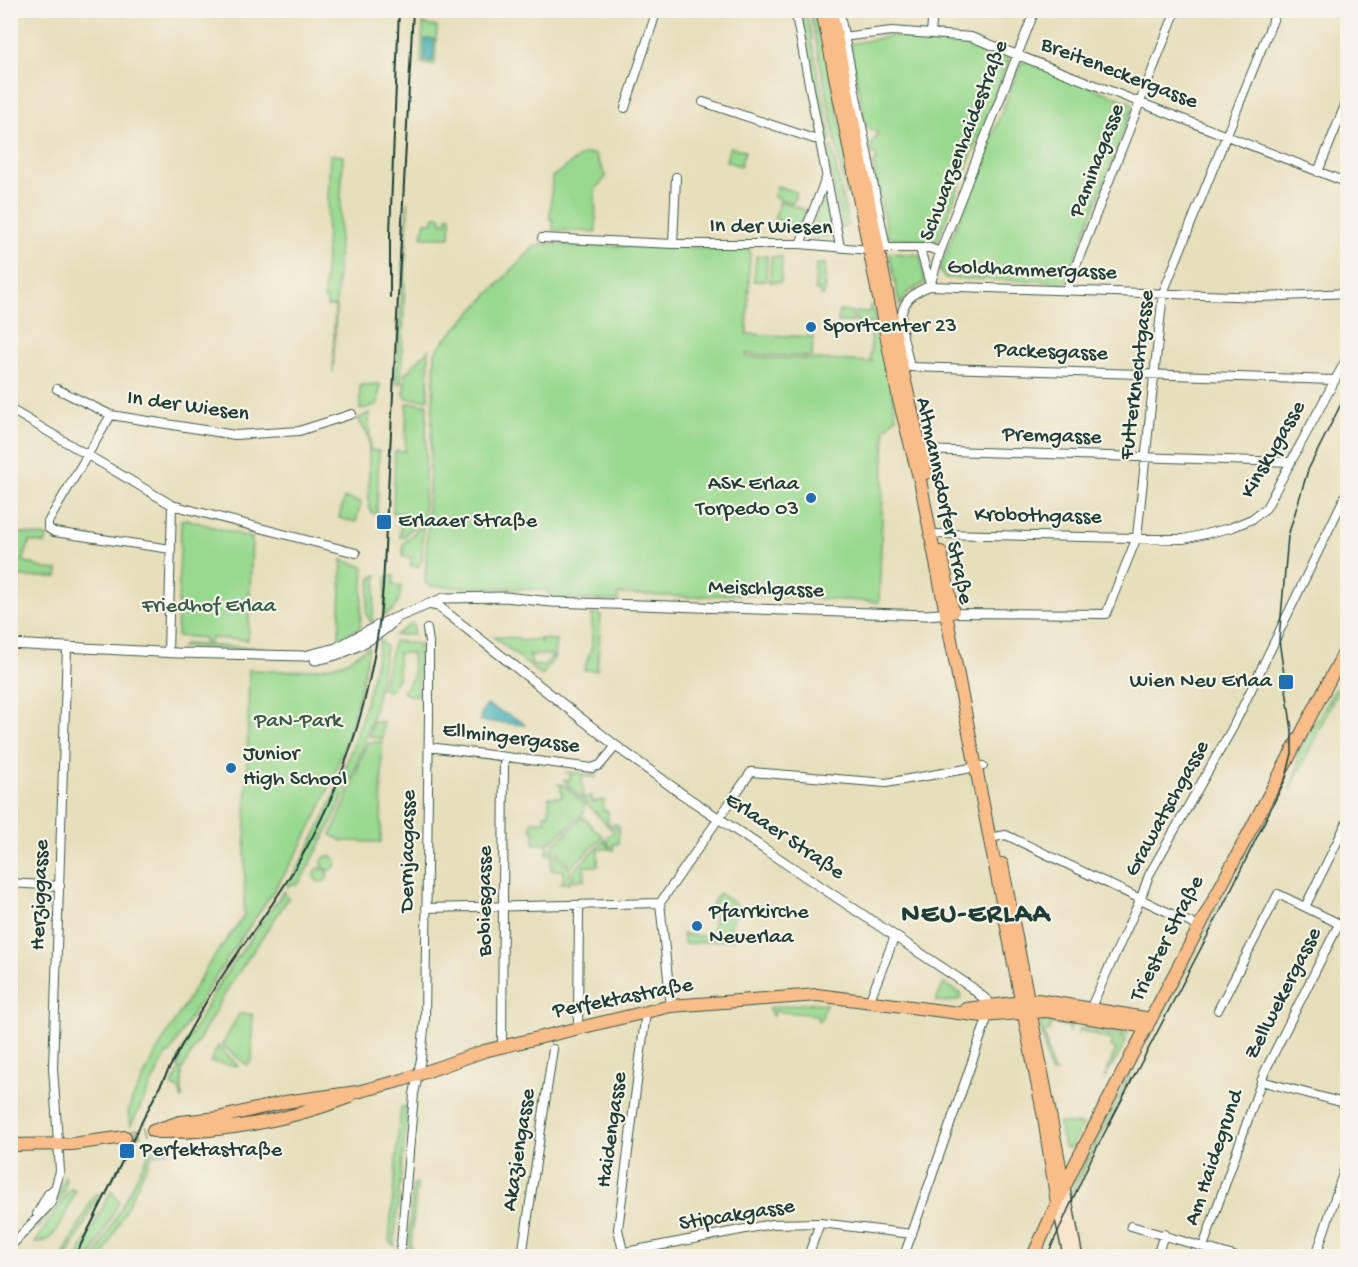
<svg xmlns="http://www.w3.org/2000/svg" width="1358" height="1267" viewBox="0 0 1358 1267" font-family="'Gochi Hand',sans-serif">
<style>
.green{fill:#99d98f;stroke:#5c8b62;stroke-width:1.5}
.water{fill:#3aacb2;stroke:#2c7473;stroke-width:1.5}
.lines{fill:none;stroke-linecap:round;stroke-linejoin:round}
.primary-tunnel{stroke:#bdbfa0;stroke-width:12;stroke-dasharray:12 6;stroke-linecap:butt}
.minor-casing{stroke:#3d5548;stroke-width:10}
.tertiary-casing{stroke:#3d5548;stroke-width:11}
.secondary-casing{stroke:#3d5548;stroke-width:13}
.primary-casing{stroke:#3d5548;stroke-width:14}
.minor{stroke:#fff;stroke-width:8}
.tertiary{stroke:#fff;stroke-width:9}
.secondary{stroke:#fce5cf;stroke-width:10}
.primary{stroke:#f8bd88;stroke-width:12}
.tram{stroke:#1f3d34;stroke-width:1.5}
.rail{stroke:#1f3d34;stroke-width:2}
.poi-dot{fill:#1f6fb2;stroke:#f7f3e8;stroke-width:2}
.labels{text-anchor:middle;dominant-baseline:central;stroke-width:4.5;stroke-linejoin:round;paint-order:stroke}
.street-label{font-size:22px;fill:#1f3d34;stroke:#f7f3e8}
.poi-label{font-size:22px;fill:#1f3d34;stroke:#f7f3e8;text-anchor:start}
.park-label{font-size:22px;fill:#375c46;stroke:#f7f3e8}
.district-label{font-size:28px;font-weight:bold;letter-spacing:1.5px;fill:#1f3d34;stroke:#f7f3e8}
</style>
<rect width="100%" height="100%" fill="#f7f3e8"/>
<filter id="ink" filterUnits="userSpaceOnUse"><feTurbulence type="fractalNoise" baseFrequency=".0167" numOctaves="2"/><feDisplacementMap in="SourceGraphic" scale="12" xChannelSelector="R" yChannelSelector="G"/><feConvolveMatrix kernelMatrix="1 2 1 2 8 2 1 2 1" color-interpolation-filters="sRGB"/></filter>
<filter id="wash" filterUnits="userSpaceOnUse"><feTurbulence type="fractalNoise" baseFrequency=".008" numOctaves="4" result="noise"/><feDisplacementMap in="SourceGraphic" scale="24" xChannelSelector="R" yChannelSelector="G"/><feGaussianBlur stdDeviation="1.35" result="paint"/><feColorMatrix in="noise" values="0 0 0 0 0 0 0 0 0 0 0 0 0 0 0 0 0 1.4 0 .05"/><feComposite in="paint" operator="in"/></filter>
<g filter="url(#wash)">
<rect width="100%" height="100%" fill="#e5dfbb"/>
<path class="green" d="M800 11H806L812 40 806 41Z
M810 11H818L850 175 851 192 846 193Z
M423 24 437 27 435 63 433 66 421 63Z
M892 36 970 44 1006 55 1009 59 937 242 888 237 873 164 877 160 875 153H871L870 146 877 136V132L868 129 865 124 850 44Z
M812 43 831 141 826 142 807 44Z
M1025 62 1132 103 1133 107 1066 282 945 278 939 270 1021 63Z
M730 147 745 151 740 166 726 161Z
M832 147 848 226 842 227 826 148Z
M584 154H595L606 177 595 190 596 232 553 230V220H550L552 177Z
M330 155 343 156 333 373 335 306H327V299H324Z
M777 186 796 192 793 203 774 197Z
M824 197 832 237H810L809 236Z
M408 201 401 383H395Z
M780 201 805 210 799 227 774 219Z
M434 216H441L442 222 446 223 447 216H451L450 237H422L425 222H433Z
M543 244 750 249 747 334 813 337 812 357 746 354V357L874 362 870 361 872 323 856 322 855 312H870V305L873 306 884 362 888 363 896 417 885 429 879 602 736 594 691 597 618 594V601L552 599 546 590 430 586 425 582 435 353 441 344 534 247Z
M889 253 920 255 925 283 907 293 900 306Z
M756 256H767L766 281H754Z
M771 257H782L781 282H770Z
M816 264H825L824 296H821L820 291H815Z
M839 311 852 312 853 322H838Z
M429 349 428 400 406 398 404 394 405 374Z
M380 384 378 404 360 410V385Z
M407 403 427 404 424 517 403 537H400L401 513H393L395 451H405Z
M369 413 370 450 379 451 377 514 372 513 369 507V437L358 419Z
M344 498 361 502 356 522 339 518Z
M186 519 252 538 248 640 211 638 210 643 204 642V638L177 636 181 520Z
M423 524 422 559 418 567 411 566V557H403V544Z
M14 532 47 537 45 544 30 541 23 561 45 569 58 570 57 577H14Z
M342 560 364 567 360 628 339 639Z
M377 575 372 623 366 614 371 578Z
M387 576H394L393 585H401C400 600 398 609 384 616Z
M592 614 601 615 597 670H584L592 647Z
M411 624 414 625 413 635H395Z
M494 637 519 638 520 641 540 639 541 644 542 639 556 640 554 655H528L531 656V665L544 666 551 657H555L542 676Z
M380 640 386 647C376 730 341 812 299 883L287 886C335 808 363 731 380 640Z
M394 641 419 644 418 695H408L403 691 413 677 412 653H398V678L389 691 382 689Z
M185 644 266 648V651L182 647Z
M369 647C354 730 329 805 282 878 249 929 203 990 170 1054L167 1053 131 1125 128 1113 132 1100 157 1051 209 964 244 916 249 670C281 671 311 673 342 663 353 659 359 651 369 647Z
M1339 682 1341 684 1290 790 1297 768V755Z
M373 721 383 722 382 739 369 736Z
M367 742H382L381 842 343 841 331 835 348 796Z
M565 772 596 775V777H582L583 798 592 796V802L604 800 603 810 608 811V825L617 824 612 829H611L564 780H570V773Z
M1281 782 1158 1023V1022Z
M557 784 565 785 585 805 584 813 548 844H534V830L531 829 532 821H545L544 814H549V797H562L561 785Z
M583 817 603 837 571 867 552 846Z
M619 826 618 844H613L614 850H612L605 839Z
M604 841 610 849H598V866H584L585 879 573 881V871Z
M548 847 570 869V883H559H563L564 870H551L552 854H546Z
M322 863a7 7 0 1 1 14 0a7 7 0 1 1-14 0Z
M314 875a7 7 0 1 1 14 0a7 7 0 1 1-14 0Z
M284 891 288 899 230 985 182 1070V1100L179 1089 172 1085 180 1069 177 1067 181 1060 178 1059 218 985Z
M719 893 741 908 731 922 733 939 685 944 682 934 707 937 708 932 712 933 714 918 717 915 708 911Z
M944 983 961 994V999L948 1002 936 1001Z
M811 1003 826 1004 821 1020 818 1021 817 1015 775 1011 773 1016 768 1008Z
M239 1014H252V1061L247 1065 222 1045Z
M1045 1020 1072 1026 1069 1033V1027L1052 1023 1049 1031 1044 1032 1052 1071 1057 1072 1050 1073 1040 1024Z
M1085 1023 1121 1028 1129 1032 1125 1036 1083 1025Z
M1080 1028 1126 1039C1125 1050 1109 1068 1103 1080L1116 1050 1111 1046 1113 1041 1080 1030 1078 1035Z
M218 1046 238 1066 210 1062Z
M1136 1061 1138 1062 1072 1195 1073 1186Z
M406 1106V1122L394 1246 389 1241 401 1107Z
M1059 1123 1084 1125 1070 1148 1064 1147Z
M172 1146V1150L152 1155 103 1256H96L148 1155 154 1149Z
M65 1176C71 1192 45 1221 34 1231L56 1199Z
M413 1184H417L410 1256H407Z
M70 1189 75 1190V1192C67 1209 57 1245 35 1243Z
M111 1191 119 1201 92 1256H78Z
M100 1193 68 1256H63L94 1195Z"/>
<path class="water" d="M425 39H434L433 61H424Z
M487 705 521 721 525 725 480 721 481 713Z"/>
</g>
<g filter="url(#ink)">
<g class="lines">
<path class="primary-tunnel" d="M125 1137 145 1133"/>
<defs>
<path id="minor" d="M795 10 840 247
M839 10 886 248
M835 34 850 36 892 31 971 37 1348 183
M931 34 933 10
M703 102 814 139 819 138
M625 108 657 10
M1318 172 1348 98
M542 238 673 244 676 177
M673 244H800L869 250 886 248H930L940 252
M800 244 826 178
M920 249 930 284
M930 286 940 252 1035 10
M1066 291 1176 10
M1334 380 910 367C903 332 887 301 930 286L1262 297 1348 293
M57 389 111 415 235 435 299 431 352 414
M10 409 172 505 356 553
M111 415 48 522V528L54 532 171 549
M921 450 1290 462
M937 534 1184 539 1230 528 1252 519 1266 508 1348 356
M953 613 1106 614 1137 537 1163 293 1277 10
M168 652 172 505
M1338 664 1348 669
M429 747 592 768 600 765 616 746
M989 838 1006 835 1199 927
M10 883 60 886
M1305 907 1348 820
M426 908 660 903
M869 1002 895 936
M671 1006 660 903 751 772 886 783 983 766
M1090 1009 1141 898 1149 875 1232 729 1348 490
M1218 1010 1278 894 1348 928
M578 1028 579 905
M502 1046 504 757
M1261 1081 1348 1104
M1337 1193 1348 1196
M37 1214 48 1194 55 1188
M1131 1226 1234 1256
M10 1247 51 1203 60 1171 53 1068 67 648
M1203 1247 1265 1071 1339 924
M400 1256 414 1094 421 1059 425 1019 429 716V642L427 629
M522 1256 553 1049
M605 1256 772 1224 820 1223 912 1234
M624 1256 618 1229 646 1012
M808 1256 820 1223
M904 1256 988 1016
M1157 1256 1164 1234
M1316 1256 1348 1158"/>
<path id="tertiary" d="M428 604 438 606 616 746 682 794 971 987 993 1006
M10 644 177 653 304 656 336 648 383 623 444 598 505 597 552 602 927 615 951 613
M315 660C342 656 375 640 395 620"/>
<path id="secondary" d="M1064 1187 1077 1256
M1057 1203 1069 1256"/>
<path id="primary" d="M822 10 899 400 921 485 1044 1118 1057 1203
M831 10 901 364 926 473
M941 552 953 612
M1002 864 1064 1187
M966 1009 1038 1000 1151 1019
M153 1131 180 1122 218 1118 285 1102 357 1092 403 1080 484 1051 671 1006 817 995 982 1016 1047 1011 1147 1027
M158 1132C221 1133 291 1120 349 1097
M10 1145 72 1144 125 1137
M1033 1256 1076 1162 1126 1066 1348 645"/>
</defs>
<use href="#minor" class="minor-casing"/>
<use href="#tertiary" class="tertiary-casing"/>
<use href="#secondary" class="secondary-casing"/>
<use href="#primary" class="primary-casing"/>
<use href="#minor" class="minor"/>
<use href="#tertiary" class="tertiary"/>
<use href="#secondary" class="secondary"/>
<use href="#primary" class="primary"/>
<path class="tram" d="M1047 1256 1092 1157 1223 906 1286 778 1292 753V731L1279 640 1288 536 1308 470 1348 390"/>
<path class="rail" d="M390 297V233L399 10
M75 1256C118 1172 158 1084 206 1002 230 960 262 922 287 881 343 792 375 691 383 586L413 10"/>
</g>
</g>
<g class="poi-dot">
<circle cx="811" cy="327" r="6"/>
<circle cx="811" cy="498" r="6"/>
<rect x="376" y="514" width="16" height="16" rx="3"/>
<rect x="1278" y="674" width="16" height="16" rx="3"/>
<circle cx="231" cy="768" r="6"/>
<circle cx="697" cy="926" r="6"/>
<rect x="119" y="1143" width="16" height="16" rx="3"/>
</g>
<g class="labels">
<g class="street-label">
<text transform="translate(1119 74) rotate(21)">Breiteneckergasse</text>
<text transform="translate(965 141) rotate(-69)">Schwarzenhaidestraße</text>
<text transform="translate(1098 161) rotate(-69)">Paminagasse</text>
<text transform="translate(771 228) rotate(1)">In der Wiesen</text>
<text transform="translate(1032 271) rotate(2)">Goldhammergasse</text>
<text transform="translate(1051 353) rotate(2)">Packesgasse</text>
<text transform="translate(1138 375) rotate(-83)">Futterknechtgasse</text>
<text transform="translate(188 407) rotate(8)">In der Wiesen</text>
<text transform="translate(1052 437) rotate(2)">Premgasse</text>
<text transform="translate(1274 450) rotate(-60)">Kinskygasse</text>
<text transform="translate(943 501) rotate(78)">Altmannsdorfer Straße</text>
<text transform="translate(1038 517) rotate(1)">Krobothgasse</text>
<text transform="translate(766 590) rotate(2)">Meischlgasse</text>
<text transform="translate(511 739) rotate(7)">Ellmingergasse</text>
<text transform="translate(1168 809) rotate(-61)">Grawatschgasse</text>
<text transform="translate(784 837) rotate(34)">Erlaaer Straße</text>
<text transform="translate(409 851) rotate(-89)">Dernjacgasse</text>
<text transform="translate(41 895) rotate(-88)">Herziggasse</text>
<text transform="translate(486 901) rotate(-90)">Bobiesgasse</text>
<text transform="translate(1168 939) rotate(-63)">Triester Straße</text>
<text transform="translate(1284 994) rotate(-63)">Zellwekergasse</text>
<text transform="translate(623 999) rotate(-11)">Perfektastraße</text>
<text transform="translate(613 1130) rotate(-82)">Haidengasse</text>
<text transform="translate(520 1150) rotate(-81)">Akaziengasse</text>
<text transform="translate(1215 1158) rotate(-71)">Am Haidegrund</text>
<text transform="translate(737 1216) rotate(-9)">Stipcakgasse</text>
</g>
<g class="poi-label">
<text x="823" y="327">Sportcenter 23</text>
<text x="799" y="485" text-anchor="end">ASK Erlaa<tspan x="799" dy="25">Torpedo 03</tspan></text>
<text x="398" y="522">Erlaaer Straße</text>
<text x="1272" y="682" text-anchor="end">Wien Neu Erlaa</text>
<text x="243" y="755">Junior<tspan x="243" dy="25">High School</tspan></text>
<text x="709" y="913">Pfarrkirche<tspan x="709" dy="25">Neuerlaa</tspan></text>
<text x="140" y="1151">Perfektastraße</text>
</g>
<g class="park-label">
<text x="209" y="607">Friedhof Erlaa</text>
<text x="298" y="722">PaN-Park</text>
</g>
<g class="district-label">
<text x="976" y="915">NEU-ERLAA</text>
</g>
</g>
<rect width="1358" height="1267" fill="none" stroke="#f7f3e8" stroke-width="36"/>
</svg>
